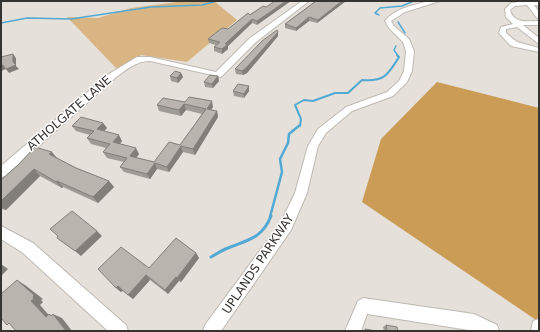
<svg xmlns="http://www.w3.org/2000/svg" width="540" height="332" viewBox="0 0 540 332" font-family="'DejaVu Sans',sans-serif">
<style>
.green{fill:#d8b582}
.forest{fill:#cb9c55}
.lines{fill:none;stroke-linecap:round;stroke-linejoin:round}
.stream-far3{stroke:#52a9d4;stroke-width:1.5}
.stream-far2{stroke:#52a9d4;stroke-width:2}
.stream-far1{stroke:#52a9d4;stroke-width:2.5}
.stream{stroke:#52a9d4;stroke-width:3}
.minor-casing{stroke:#beb9b2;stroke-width:2}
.minor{fill:#fff;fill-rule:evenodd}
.wall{fill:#9f9b95}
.shaded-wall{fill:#827e79}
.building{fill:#b9b4ad;stroke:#827e79}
.labels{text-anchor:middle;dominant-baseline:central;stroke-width:3;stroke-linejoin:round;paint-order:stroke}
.street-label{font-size:12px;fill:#363431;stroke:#fff}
</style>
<rect width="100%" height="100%" fill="#e5e0d9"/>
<path class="green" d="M214 1 237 20 187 62 141 55 117 69 67 17 98 18 131 8 177 2Z"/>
<path class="forest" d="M437 82 539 108V322L362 202 381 139Z"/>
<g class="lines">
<path class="stream-far3" d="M379 15 375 13 380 8 402 6 414 1
M398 22 405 33
M1 23 27 18 71 19 151 7 202 5 217 1
M396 46 394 50 398 56"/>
<path class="stream-far2" d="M300 126 301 119 295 105 304 100 313 101 335 93H348L362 80C384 82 388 75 399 57L397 55"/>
<path class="stream-far1" d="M270 217 282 172 280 159 288 143 289 134 300 125"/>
<path class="stream" d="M211 257C217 254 222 250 228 248 247 240 262 239 271 216"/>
<defs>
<path id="minor" d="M302 1H309L256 42 221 77 150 61C136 61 126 70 115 78L5 176 1 177V166L109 74 137 57H150L216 72 250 38Z
M429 1H440L405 12 391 21 394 26 409 39 414 51 412 71 407 82 393 96 352 111 326 133 318 146 307 193 291 230 221 331H203L205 325 281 222 295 193 308 146 318 129 346 107 387 92 399 81 404 71 406 51 403 42 389 28 385 21C395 8 414 5 429 1Z
M526 1 539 2V6L534 5 539 12V19L537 18 527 5 515 6 510 10C514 24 527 21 539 21V25H523L539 38V44L517 27 506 29V33L517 42 539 48V52L511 46 499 33 501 27 513 24 506 17 505 9 511 3Z
M1 226 33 243 126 325 128 331H108L23 253 1 239Z
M363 298 474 314 497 325 499 331H475L367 314 361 331H345L358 301Z
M539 319V331H531L533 321Z"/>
</defs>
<use href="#minor" class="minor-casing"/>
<use href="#minor" class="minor"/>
</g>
<path class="wall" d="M316 1H346L317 23 309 21 296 31 285 28V24Z
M263 6 257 25 252 23 228 46V49L222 54 214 51V47L216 45 209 43 208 39 228 29Z
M278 32V36L247 73 243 75 236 74 235 69Z
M181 73 183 77 178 83 171 81 170 76Z
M218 76 219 81 213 88 205 87 204 82Z
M249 86V91L244 98 234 96 233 91Z
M185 102 213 107 211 110 217 111 218 117 195 155 183 152 169 172 157 169 150 179 124 172 120 167 124 162 107 158 103 152 106 148 91 144 87 138 90 135 76 131 72 126 103 123 107 128 104 131 122 141 120 144 139 154 136 158 154 162 180 145 202 114 186 110 181 116 159 111 157 105Z
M57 158 76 168 109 181 114 187 98 203 63 187 62 188 40 176 6 210 1 209V180Z
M196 253 199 258 181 282 179 281 168 294 150 280 133 299 123 291 121 292 116 288 149 268Z
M386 325 398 331H384L383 327Z"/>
<path class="shaded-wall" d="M286 1H291L257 25V21Z
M342 1H346L317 23 318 20Z
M309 17V21L296 31V28Z
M252 19V23L228 46V49L222 54V49L225 44Z
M278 32V36L247 73 243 75 242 71Z
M13 54 16 58V66L19 69 9 73 6 69 13 62Z
M3 65 6 69 1 71V66Z
M181 73 183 77 178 83 177 78Z
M218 76 219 81 213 88 212 84Z
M249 86V91L244 98V94Z
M212 101 213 107 208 114 207 109Z
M184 104 186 110 181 116 179 110Z
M217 111 218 117 195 155 193 149Z
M103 123 107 128 100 135 97 129Z
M119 135 122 141 116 148 113 142Z
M181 146 183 152 169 172 167 167Z
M136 148 139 154 133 162 130 156Z
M52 152 57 158 55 161 49 154Z
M155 163 157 169 150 179 147 174Z
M34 169 40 176 6 210 1 207V201Z
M57 181 63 187 62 188 56 182Z
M109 181 114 187 98 203 93 197Z
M97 231 102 236 81 256 75 251Z
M196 253 199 258 181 282 177 278Z
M1 264 8 269 1 276Z
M146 275 150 280 133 299 128 295Z
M176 277 179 281 168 294 165 290Z
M17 280 25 285 43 299 41 300 43 302 40 305 54 321 46 317 31 301Z
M118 286 123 290 121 292 116 288Z
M49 314 55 317 53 314 62 318 72 331H66Z"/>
<path class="building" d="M275 1H286L257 21 252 19 225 44H228L222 49 214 47 220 42 208 39 222 28 228 29 248 13 250 15 263 6 266 7Z
M316 1H342L318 20 309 17 296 28 285 24Z
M277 30 278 32 246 68 242 71 235 69 262 41Z
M13 54V62L16 65 6 69 3 65 1 66V57Z
M175 71 181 73 177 78 170 76Z
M210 75 218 76 212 84 204 82Z
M238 84 249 86 244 94 233 91Z
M189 97 212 101 207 109 217 111 193 149 181 146 167 167 155 163 147 174 120 167 127 158 103 152 110 144 87 138 94 131 72 126 81 117 103 123 97 129 119 135 113 142 136 148 130 156 154 162 169 142 180 145 206 109 184 104 179 110 157 105 163 98 185 102Z
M35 147 52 152 49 154 76 168 109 181 93 197 57 181 56 182 34 169 1 201V180L18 165Z
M72 211 97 231 75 251 57 238 58 236 50 229Z
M176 238 196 253 177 278 176 277 165 290 146 275 128 295 118 286 116 288 98 269 121 247 149 268Z
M17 280 34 295 33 297 34 299 31 301 46 317 49 314 51 316 53 314 66 331H16L9 323 7 325 1 318V294Z
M386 325 397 327 398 331H387Z
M365 329 376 331H365Z"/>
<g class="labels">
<g class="street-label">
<text transform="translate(69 113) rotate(-41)">ATHOLGATE LANE</text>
<text transform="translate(258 264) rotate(-56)">UPLANDS PARKWAY</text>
</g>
</g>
<rect width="540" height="332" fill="none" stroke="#363431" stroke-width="4"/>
</svg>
